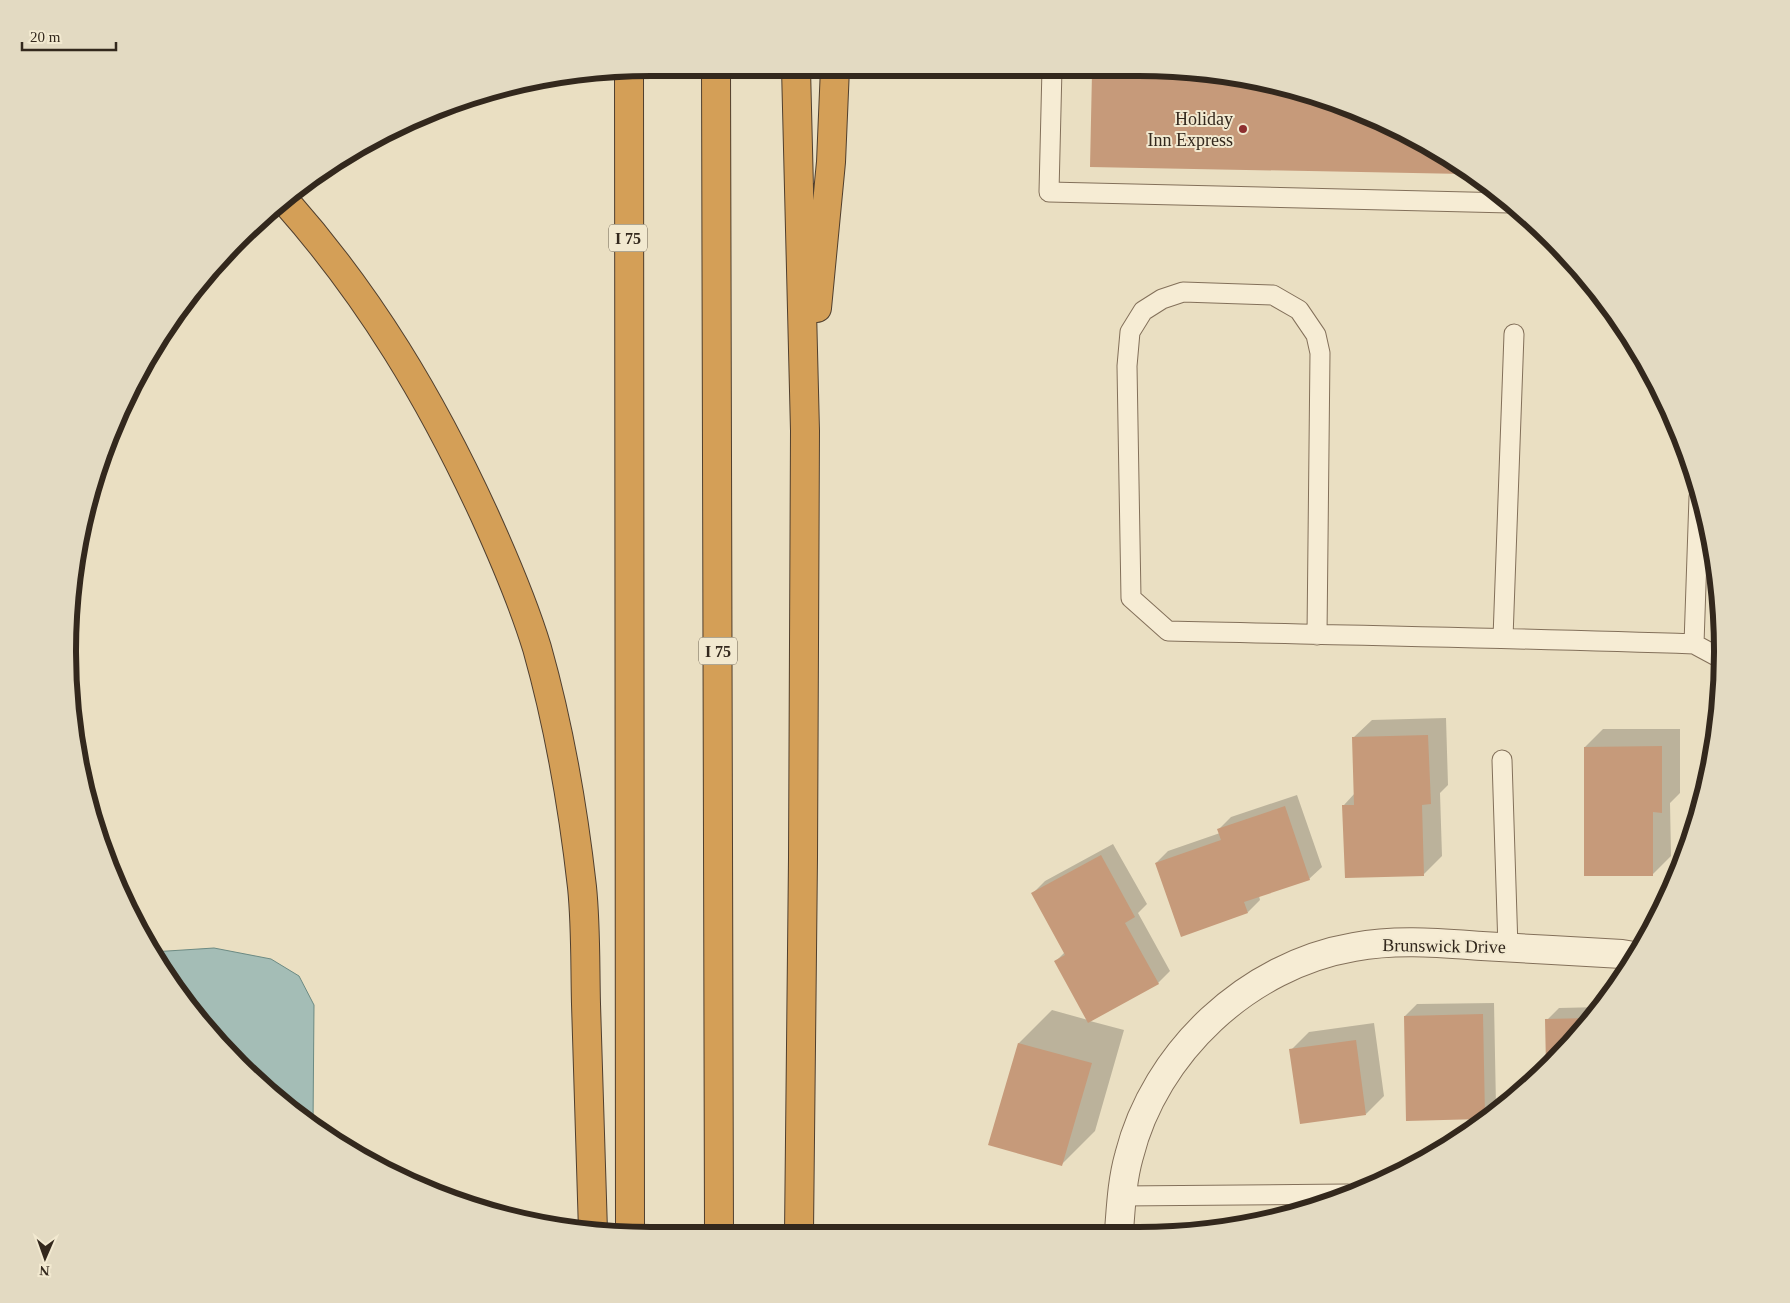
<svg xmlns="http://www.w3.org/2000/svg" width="1790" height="1303" viewBox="0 0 1790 1303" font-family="Georgia,serif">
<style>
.water{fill:#a4bdb6;stroke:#6c8a83}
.shadow{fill:#0003}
.building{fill:#c69a7a}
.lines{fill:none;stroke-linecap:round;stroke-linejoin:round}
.lane-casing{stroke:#83705a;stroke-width:21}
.street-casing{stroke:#83705a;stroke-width:30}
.highway-casing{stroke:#503f2e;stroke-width:30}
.lane{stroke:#f6ecd4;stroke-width:19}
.street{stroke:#f6ecd4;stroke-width:28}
.highway{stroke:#d49f57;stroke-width:28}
.poi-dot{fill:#8d2f2f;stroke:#f2e9d0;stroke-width:2}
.labels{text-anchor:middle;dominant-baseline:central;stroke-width:4;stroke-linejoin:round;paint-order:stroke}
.shield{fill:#f2e9d0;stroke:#6c6253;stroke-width:1}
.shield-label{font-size:16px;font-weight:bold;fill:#33281d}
.poi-label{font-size:18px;fill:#33281d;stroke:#f2e9d0;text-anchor:end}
.street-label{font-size:18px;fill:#33281d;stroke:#f2e9d0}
.rim{fill:none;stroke:#33281d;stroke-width:6}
</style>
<rect width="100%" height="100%" fill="#eadfc2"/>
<path class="water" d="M214 948 271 959 299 976 314 1005 313 1125 296 1115 212 1036 152 952Z"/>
<path class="shadow" d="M1099 68H1139L1253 79 1362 112 1431 146 1466 171 1464 173 1093 73Z
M1446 718 1448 785 1440 793 1442 856 1424 874 1344 805 1355 793 1353 738 1372 720Z
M1603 729H1680V793L1670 803 1671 856 1653 874 1585 747Z
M1297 795 1322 867 1309 879 1259 896 1260 900 1248 912 1156 863 1168 851 1220 833 1219 829 1231 817Z
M1113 844 1147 904 1138 913 1170 971 1158 983 1090 1021 1124 1030 1095 1131 1062 1164 990 1144 1019 1043 1052 1010 1088 1020 1056 961 1065 952 1033 893 1045 881Z
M1494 1003 1496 1106 1483 1118 1405 1016 1417 1004Z
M1602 1007 1548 1065 1547 1020 1559 1008Z
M1374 1023 1384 1096 1366 1114 1291 1050 1309 1032Z"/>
<path class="building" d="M1092 73 1215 75 1253 79 1362 112 1431 146 1465 170V174L1090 167Z
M1428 735 1431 804 1422 805 1424 876 1345 878 1342 805H1354L1352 737Z
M1662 746V813L1653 812V876H1584V747Z
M1285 806 1310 880 1244 902 1248 913 1181 937 1155 863 1221 840 1217 829Z
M1101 855 1135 917 1125 923 1159 984 1088 1023 1054 961 1065 955 1031 893Z
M1483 1014 1485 1117 1481 1119 1406 1121 1404 1016Z
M1591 1018 1546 1066 1545 1019Z
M1356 1040 1366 1115 1300 1124 1289 1049Z
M1018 1043 1092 1063 1062 1166 988 1145Z"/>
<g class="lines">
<defs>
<path id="lane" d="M1052 68 1049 192 1510 203
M1317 635 1320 353 1316 335 1299 310 1273 295 1183 292 1162 299 1143 311 1130 332 1127 366 1131 598 1168 631C1343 635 1519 638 1694 644L1699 497
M1503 638 1514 334
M1694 644 1720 658
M1502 760 1508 948
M1121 1196 1348 1194"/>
<path id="street" d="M1119 1231C1121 1206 1122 1181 1129 1156 1155 1052 1248 965 1354 947 1397 939 1439 943 1482 946 1529 949 1575 951 1622 954L1634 956"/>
<path id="highway" d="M716 68 719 1234
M796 68 805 431 803 858 799 1233
M629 71 630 1234
M286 202C370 297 431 399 484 514 504 558 523 602 537 648 559 726 573 807 582 887 586 926 585 965 586 1004 588 1079 590 1155 593 1231
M817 308 831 162 835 68"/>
</defs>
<use href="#lane" class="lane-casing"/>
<use href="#street" class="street-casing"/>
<use href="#highway" class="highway-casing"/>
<use href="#lane" class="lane"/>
<use href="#street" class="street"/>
<use href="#highway" class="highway"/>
</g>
<circle class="poi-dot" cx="1243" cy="129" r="5"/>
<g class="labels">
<g class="shield">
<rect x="609" y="224.5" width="38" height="27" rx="4"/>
<rect x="699" y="637.5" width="38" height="27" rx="4"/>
</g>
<g class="shield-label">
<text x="628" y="238">I 75</text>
<text x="718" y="651">I 75</text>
</g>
<g class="poi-label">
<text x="1233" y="119">Holiday<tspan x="1233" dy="21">Inn Express</tspan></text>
</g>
<g class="street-label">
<text transform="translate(1444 946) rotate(1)">Brunswick Drive</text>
</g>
</g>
<path d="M0 0H1790V1303H0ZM651 76H1139A575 575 0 0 1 1714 651V652A575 575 0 0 1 1139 1227H651A575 575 0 0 1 76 652V651A575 575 0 0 1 651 76Z" fill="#e3dac2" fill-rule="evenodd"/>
<path class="rim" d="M651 76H1139A575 575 0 0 1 1714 651V652A575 575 0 0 1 1139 1227H651A575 575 0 0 1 76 652V651A575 575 0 0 1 651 76Z"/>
<g transform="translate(45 1258) rotate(182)" stroke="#f2e9d0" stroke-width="4" paint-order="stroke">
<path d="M0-4L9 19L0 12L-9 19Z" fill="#33281d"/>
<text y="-8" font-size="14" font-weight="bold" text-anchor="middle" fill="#33281d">N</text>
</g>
<path d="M22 42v8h94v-8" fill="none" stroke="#33281d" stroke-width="2.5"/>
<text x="30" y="42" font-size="15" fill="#33281d" stroke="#f2e9d0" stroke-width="4" paint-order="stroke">20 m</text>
</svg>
